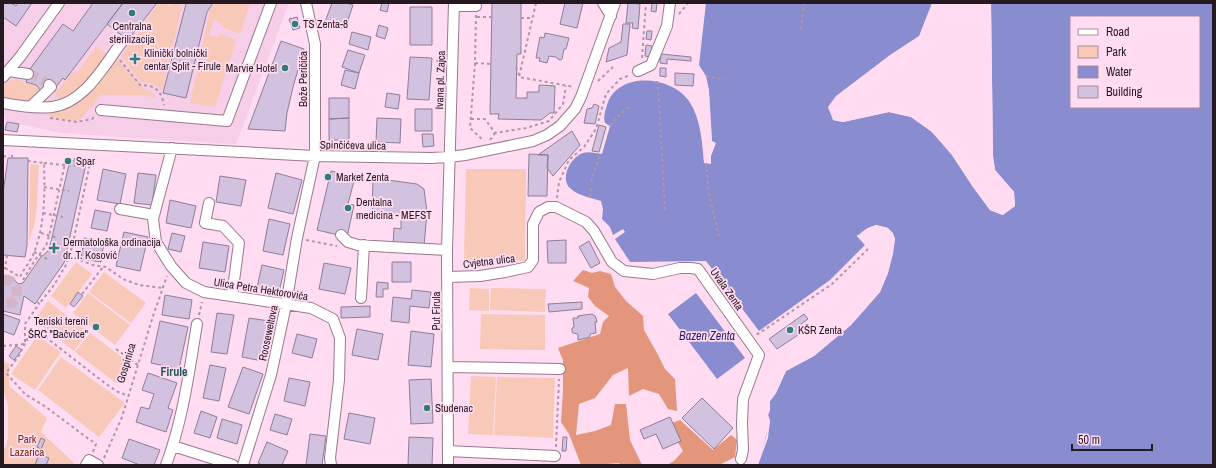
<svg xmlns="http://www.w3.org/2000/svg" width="1216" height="468" viewBox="0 0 1216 468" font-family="'Archivo Narrow',sans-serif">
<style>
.built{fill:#f7cee7}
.green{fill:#f8c9b9}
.forest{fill:#e4967d}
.water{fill:#8a8cd0;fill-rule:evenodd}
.pier{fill:#ffdcf1}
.building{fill:#d3c1e0;stroke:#8e7d9a}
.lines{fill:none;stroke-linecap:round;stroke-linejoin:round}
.minor-tunnel{stroke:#d3b5c7;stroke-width:10;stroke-dasharray:10 5;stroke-linecap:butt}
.minor-casing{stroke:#98798d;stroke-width:12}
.path{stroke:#b196a7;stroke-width:2;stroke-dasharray:3 3;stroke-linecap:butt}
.minor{stroke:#fff;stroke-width:10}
.path-bridge{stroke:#b196a7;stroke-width:2;stroke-dasharray:3 3;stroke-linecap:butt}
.poi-dot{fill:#317b7a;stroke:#ffdcf1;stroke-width:1.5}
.labels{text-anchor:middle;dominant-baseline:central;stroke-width:3.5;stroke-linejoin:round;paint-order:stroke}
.poi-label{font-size:11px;fill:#251921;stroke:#ffdcf1;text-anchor:start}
.street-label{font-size:11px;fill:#251921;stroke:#ffdcf1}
.park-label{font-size:11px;fill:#722d14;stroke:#ffdcf1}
.water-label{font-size:12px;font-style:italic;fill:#281c6c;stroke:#ffdcf1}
.neighbourhood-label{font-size:12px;font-weight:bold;fill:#1f5a5a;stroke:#ffdcf1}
</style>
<rect width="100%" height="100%" fill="#ffdcf1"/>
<path class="built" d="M3 3H289L236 144H228L61 133 5 121V116L3 115Z"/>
<path class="green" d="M159 3H165L170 7 174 3H177L182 7 162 91C155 84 150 82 141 83L121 56Z
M215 3H250L240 34 226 29 215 19 210 30V36L218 37 220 34 236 40 215 107 190 103 210 10Z
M96 46 108 56 88 81 66 100H59L54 94 74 71 78 72Z
M116 57 140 86 153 93 157 98 141 95H101L80 120 74 121 51 117 49 114C58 111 68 108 76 103 90 94 105 71 116 57Z
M17 79 35 86 41 92 28 105 3 100V86L9 81Z
M30 164 39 165 37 205 35 222 29 242Z
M466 169H526L525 261 464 260Z
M76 262 92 274 66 308 51 296Z
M104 272 146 303 131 323 89 292Z
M470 288 489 289V311L469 310Z
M491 288 546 289 545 312 490 310Z
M88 293 130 325 115 345 73 313Z
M48 301 88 332 74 351 34 320Z
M481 314 545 315V350L480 349Z
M90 333 131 364 116 383 75 352Z
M37 336 61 352 35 390 11 374Z
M61 357 125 403 99 437 38 390Z
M3 361 9 364V386L47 418 41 432 74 463 73 465H3V453L8 439V405L3 390Z
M471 376 496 377 493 435 468 434Z
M497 377 555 378 553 438 494 435Z"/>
<path class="forest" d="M583 270 592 273 600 271 611 274 615 287 626 301 643 316 644 330 657 353 665 369 675 379 677 411 668 409 659 394 643 389 629 396 628 368 613 375 595 398 579 404 576 435 595 431 611 425 615 404H626L630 440 642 465H620L619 463 596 465H581L569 434 561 422 563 391V360L558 348 600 334 603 322 609 316 595 306 588 297 589 288 573 281Z
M680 420 713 450 731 435 737 440 735 457 719 465H667L674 461 683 451 677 441 672 423Z"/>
<path class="water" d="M706 3H932L919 36 890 55 836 96 828 107 833 120 843 122 889 112 911 117 932 132 952 155 973 187 990 210 1003 215 1015 206 1014 192 995 170 993 156 991 3H1213V465H758L770 421 768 415 770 410V401L776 393 786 371 814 356 851 325 880 292 888 273 895 239 888 228 876 225 868 228 857 236 865 245 830 280 759 331 706 261 630 262 615 239 625 232 623 229 613 235 610 227 602 219 603 209 601 201C592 198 579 196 571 189 559 180 570 157 583 153 589 151 595 153 602 154L610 126 605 123C603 117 605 112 607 105 617 71 671 75 689 101 701 119 702 142 704 163L711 164V156L716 143 712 141V139L709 90 706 76 699 65ZM1071 17H1199V107H1071Z
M696 293 745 358 717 379 668 314Z"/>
<path class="pier" d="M989 3H991L993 156 995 170 1014 192 1015 206 1002 215 990 210 973 187 952 155 932 132 911 117 889 112 843 122 833 120 832 112 834 118 842 120 889 110 912 115 934 131 953 154 974 186 991 208 1002 213 1013 205 1012 193 993 171 991 156Z
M876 225 888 228 893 233 895 239 893 254 888 273 880 292 851 325 814 356 786 371 776 393 770 401V410L768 415 770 421 768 438 758 465H756L766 437 768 421 766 415 768 410V400L774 392 785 369 813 355 850 324 879 291 886 272 891 254 893 240 891 234 887 229 876 227 868 230 860 237 866 244 865 245 857 236V235H860L862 232 868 228Z"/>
<path class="building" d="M3 3H11L16 6 18 3H32L16 26 3 17Z
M93 3H123L65 80 63 78 55 88 43 93 36 85 26 82 30 69 63 24 73 31Z
M123 3H157L128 40 107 24Z
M184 3H213L207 12 186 98 163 93 186 4Z
M332 3H346L353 5 345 29 325 22Z
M382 3H389L387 12 380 10Z
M492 3H521V54H517L516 98H527V92H539V85L555 86 554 113H550L541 120 498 119 499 114H490Z
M565 3H583L577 28 560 24Z
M628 3 640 4 638 29 632 28 633 23H626Z
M652 3H657L656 12 651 11Z
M410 7H432V45H410Z
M297 17 300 28 293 30 289 19Z
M623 24H630L627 55 606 62 609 48 621 42Z
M379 25 388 28 385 39 376 36Z
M647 31H652L651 40 646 39Z
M352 32 371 37 368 50 349 44Z
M545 33 569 38 566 49H564L562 59 560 60 558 59 556 57 549 56 547 63 539 61 540 58H536L540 37 544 38Z
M281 41 304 49 293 87 287 113 285 131 248 129Z
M646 45 652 46 650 57 645 56Z
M348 50 365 55 359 73 342 67Z
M661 54 691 57V61L667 59V64L660 63Z
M410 57 432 58 429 100 407 99Z
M660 68H666V77L660 76Z
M345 70 359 73 355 89 341 85Z
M675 73 694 74 693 86 675 85Z
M387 93 400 95 398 109 385 107Z
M329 98H349V118L329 119Z
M594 104 599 106 595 124 584 123 587 109 592 108Z
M415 109H432V131H415Z
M349 118V140H329V119Z
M377 118 401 119 400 143 376 142Z
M7 122 19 124 17 132 5 130Z
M599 125 606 127 599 152 592 151Z
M572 131 580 145 553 176 547 168 548 155H538Z
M422 134H433L434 146 423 147Z
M529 154 548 155 547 196H528Z
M8 158H28L27 245 25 257 3 255V258V193Z
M70 160 86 164 64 263 35 304 24 296 20 315 3 311V275L13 278 18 284 23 283 40 258 49 250Z
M103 169 126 174 120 204 97 200Z
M331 171 355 177 348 204 354 205 347 237 317 230Z
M138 173 156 175 152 205 134 203Z
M276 173 302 180 293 214 268 208Z
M220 176 246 180 241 206 216 202Z
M373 178 417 184 424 189 427 212 424 246 393 245 394 228 401 229V215L372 214Z
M170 200 196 206 191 228 166 223Z
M95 210 111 213 107 231 91 228Z
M269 219 290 224 283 255 263 251Z
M124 232 148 237 140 271 116 266Z
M172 233 185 236 181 252 168 249Z
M84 238 104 241 101 262 81 259Z
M566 240V263H548L547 241Z
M589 241 600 263 591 268 579 247Z
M203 242 229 246 225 272 199 268Z
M392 262H411V282H392Z
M324 263 351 268 345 294 319 289Z
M262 265 284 270 278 296 256 292Z
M377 282 388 283V289H383V297H376Z
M412 290 431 292 429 308 410 306 409 323 391 321 393 297 411 299Z
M78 292 83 296 74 307 70 304Z
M165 295 192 300 189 319 162 315Z
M582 302V309L549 312 548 304Z
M370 306V317L341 318V307Z
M217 313 234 315 227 354 211 352Z
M3 314 20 320 14 335 3 331Z
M592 314 595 316 596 318 597 322H595L596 333 590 334V337L578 340V334L573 333 572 332V328L574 327 573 318H578V316Z
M804 314 808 319 797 327 801 333 777 349 769 339Z
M249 318 269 321 262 361 242 357Z
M160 321 188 327 179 369 151 363Z
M357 329 383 334 378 360 352 355Z
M411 331 434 334 431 367 408 365Z
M297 334 317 339 312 358 292 353Z
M16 346 22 350 14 360 9 356Z
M210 365 226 368 219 401 203 398Z
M243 367 263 374 249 414 228 407Z
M148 373 177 383 168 408 173 410 166 432 136 422 141 407 149 409 154 394 142 390Z
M289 378 310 382 305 406 284 401Z
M431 379 433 423 411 424 409 380Z
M702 398 733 428 714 449 682 418Z
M201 411 217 417 210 438 194 433Z
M349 413 375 418 370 444 344 439Z
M275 414 292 419 287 435 270 430Z
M670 417 681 441 663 449 656 434 644 439 640 430Z
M222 419 242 425 237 444 217 438Z
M310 434 326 436 322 465H306Z
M409 437 433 438 432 465H408Z
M563 437H567L566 451H562Z
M41 438 45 440 41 449 37 447Z
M129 439 160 450 154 465H140L122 458Z
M267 442 288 451 282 465H263L258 463Z
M39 454 49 458 46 465H35Z"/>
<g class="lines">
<path class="minor-tunnel" d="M28 74C36 76 42 79 49 85
M3 280C15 278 18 289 17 299L12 303 3 304"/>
<defs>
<path id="minor" d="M603 3 611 16
M454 6H476
M9 71 28 74
M638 71 651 65 667 26 670 3
M3 77 20 57 59 3
M3 103C19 106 36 109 52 107 85 103 104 65 122 42
M30 107 51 87 49 85
M101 110 227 121 271 3
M3 140 241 152 315 156 431 158 449 157 465 155 533 141 547 135 560 126 575 109 581 97 615 3
M172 148 153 219 156 242 171 266 186 283 204 292 311 308 333 319 340 338 339 380 330 458 331 465
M209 203 205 223 223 226 239 243 232 296
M120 209 154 215
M341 235 348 242 358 245 390 247 447 250
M448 277 480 276 505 272 528 267 533 260V224L539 212 548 207H556L586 222 594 231 612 262 624 271 653 274 680 268H690L698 269 759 355 743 399 742 423 743 450 741 459
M361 298 364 245
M448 367 560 369
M173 446 233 465
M448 451 555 456
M86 465 89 460 98 465
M166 465C183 420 189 372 197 324
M243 465 271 375 286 305 297 238 315 156V44L306 3
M448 465 447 250 454 3"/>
</defs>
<use href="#minor" class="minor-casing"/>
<path class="path" d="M536 3 519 77 574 87
M679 14 688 3
M476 15 475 63 470 128 484 141
M477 17H492
M521 18H533
M801 29 804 3
M642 58 646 3
M120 60 140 85C155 85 161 90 164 105
M475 63 491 64
M516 67 519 75
M706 76 725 80
M598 81 613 67
M657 81 659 99 665 211
M50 118 77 122 92 119 94 117
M471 119H485L495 133 526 128 549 121 563 104 566 86
M610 126 618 116 630 106
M490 140 495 133
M12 155V158
M3 157 9 155
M706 163 709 194 719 236
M591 182 600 154
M590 197 591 188
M557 198 559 182 569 160 584 147 596 129 606 94 620 79 630 75
M306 240 337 246
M69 256 93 265 106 267 123 279 139 285 163 288
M3 268H5L7 255
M5 268 20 277C24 268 32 260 35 250 45 222 45 192 44 163L28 161
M23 280 35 260 46 246 50 232 66 159H91L72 247 66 265 54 285 39 304
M82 294 103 267
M199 315 202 302
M757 333 758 334 832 284 868 249
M3 346 25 344V324L39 304 37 301
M116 349 138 365
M556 447 559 379
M93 452 96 444 86 437 46 407 25 394 6 373 18 357 29 336 39 332 106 384 118 392 129 396
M104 458 122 417 153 316 167 276"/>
<use href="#minor" class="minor"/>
<path class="path-bridge" d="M44 163 75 166
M44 187 69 191
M43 213 63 217
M41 233 58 238
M34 252 47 259"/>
</g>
<g class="poi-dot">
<circle cx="132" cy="13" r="4"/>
<circle cx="295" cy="24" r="4"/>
<path d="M133 53h4v4h4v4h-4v4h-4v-4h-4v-4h4z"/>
<circle cx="285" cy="68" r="4"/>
<circle cx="68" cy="161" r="4"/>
<circle cx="328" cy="177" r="4"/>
<circle cx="348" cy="208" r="4"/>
<path d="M52 242h4v4h4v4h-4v4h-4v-4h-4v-4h4z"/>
<circle cx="96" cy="327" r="4"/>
<circle cx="790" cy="330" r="4"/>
<circle cx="427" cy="408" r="4"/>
</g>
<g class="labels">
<g class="poi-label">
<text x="303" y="24">TS Zenta-8</text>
<text x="132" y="26" text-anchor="middle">Centralna<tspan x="132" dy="13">sterilizacija</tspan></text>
<text x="144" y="53">Klinički bolnički<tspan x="144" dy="13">centar Split - Firule</tspan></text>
<text x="277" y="68" text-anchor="end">Marvie Hotel</text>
<text x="76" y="161">Spar</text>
<text x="336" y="177">Market Zenta</text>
<text x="356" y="202">Dentalna<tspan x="356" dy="13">medicina - MEFST</tspan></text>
<text x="63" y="242">Dermatološka ordinacija<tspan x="63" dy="13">dr. T. Kosović</tspan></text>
<text x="88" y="321" text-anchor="end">Teniski tereni<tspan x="88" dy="13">ŠRC "Bačvice"</tspan></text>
<text x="798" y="330">KŠR Zenta</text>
<text x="435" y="408">Studenac</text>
</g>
<g class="street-label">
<text transform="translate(303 79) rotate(-90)">Bože Peričića</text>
<text transform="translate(440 80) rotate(-88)">Ivana pl. Zajca</text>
<text transform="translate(353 145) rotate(1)">Spinčićeva ulica</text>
<text transform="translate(489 261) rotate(-7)">Cvjetna ulica</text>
<text transform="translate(261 289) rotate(9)">Ulica Petra Hektorovića</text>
<text transform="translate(727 289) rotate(55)">Uvala Zenta</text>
<text transform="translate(436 311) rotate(-90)">Put Firula</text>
<text transform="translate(268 333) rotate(-78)">Rooseweltova</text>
<text transform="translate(126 363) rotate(-73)">Gospinica</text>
</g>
<g class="park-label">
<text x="27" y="439">Park<tspan x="27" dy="13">Lazarica</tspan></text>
</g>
<g class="water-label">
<text x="707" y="336">Bazen Zenta</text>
</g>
<g class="neighbourhood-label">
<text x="174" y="372">Firule</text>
</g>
</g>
<rect width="1216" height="468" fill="none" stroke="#251921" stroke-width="8"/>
<rect x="1070" y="16" width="130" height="92" fill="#ffdcf1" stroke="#a88e9e"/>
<rect x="1078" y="29" width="20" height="6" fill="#ffffff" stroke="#a88e9e"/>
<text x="1106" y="36" font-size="12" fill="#251921">Road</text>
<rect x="1078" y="46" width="20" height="12" fill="#f8c9b9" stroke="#a88e9e"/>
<text x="1106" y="56" font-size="12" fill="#251921">Park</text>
<rect x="1078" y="66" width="20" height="12" fill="#8a8cd0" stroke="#a88e9e"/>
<text x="1106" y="76" font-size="12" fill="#251921">Water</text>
<rect x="1078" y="86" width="20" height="12" fill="#d3c1e0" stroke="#a88e9e"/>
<text x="1106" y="96" font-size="12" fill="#251921">Building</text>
<path d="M1072 444v6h80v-6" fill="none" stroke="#251921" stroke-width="2"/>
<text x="1078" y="444" font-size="12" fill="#251921" stroke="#ffdcf1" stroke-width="3" paint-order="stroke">50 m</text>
</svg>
